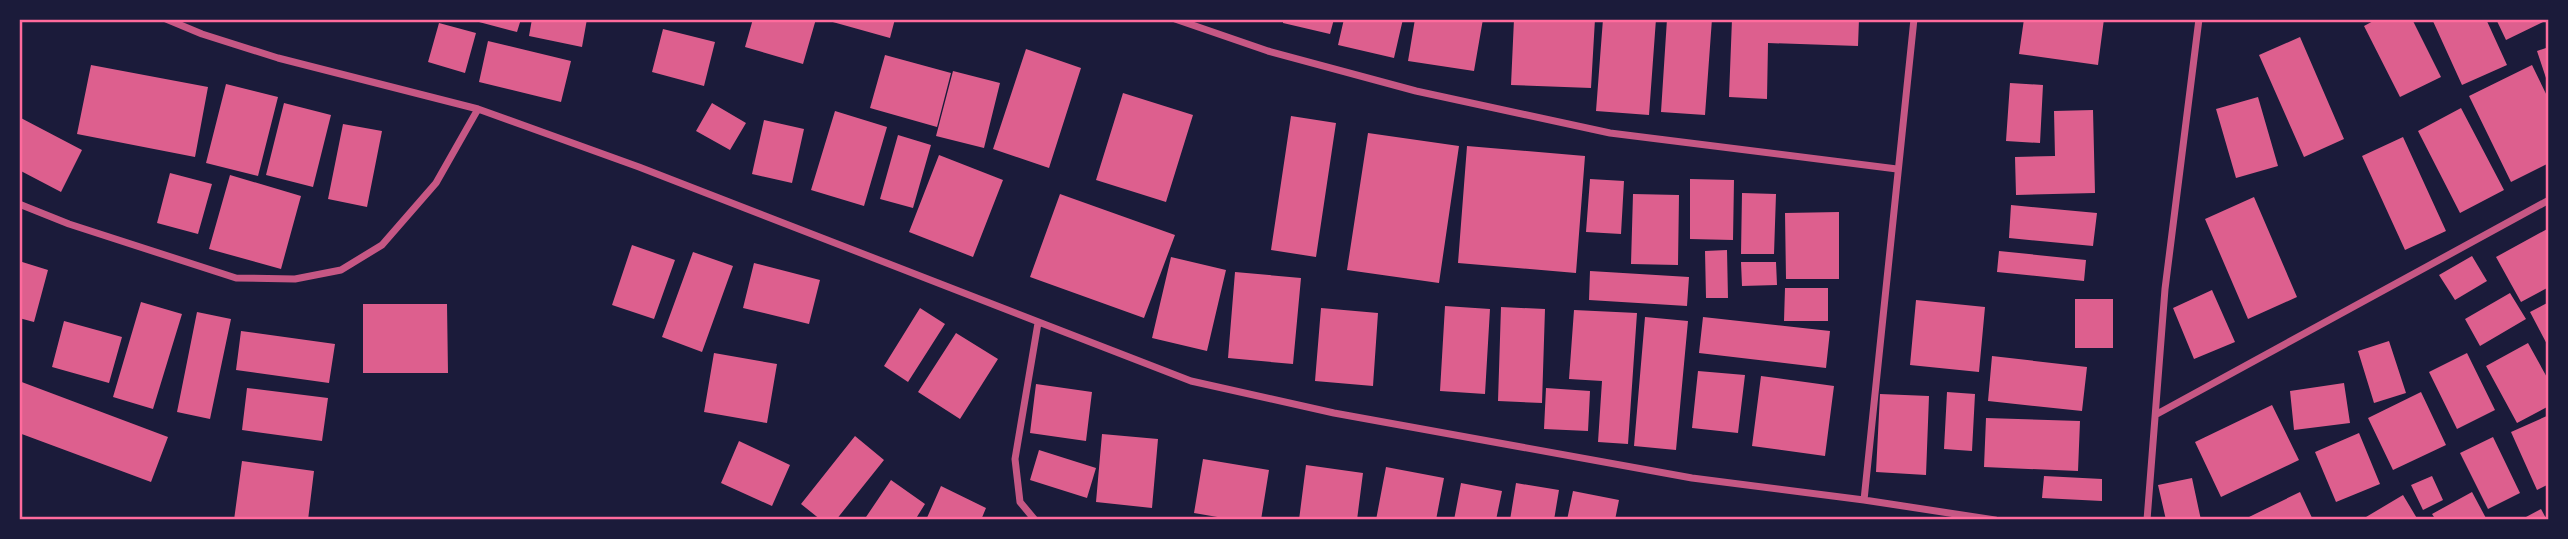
<svg xmlns="http://www.w3.org/2000/svg" width="2568" height="539" viewBox="0 0 2568 539" font-family="'Roboto Serif',serif">
<style>
.building{fill:#dd5f8e}
.lines{fill:none;stroke-linecap:round;stroke-linejoin:round}
.minor{stroke:#c65784;stroke-width:7}
.neatline{fill:none;stroke:#ff6b9d;stroke-width:2.5}
</style>
<rect width="100%" height="100%" fill="#1b1b3a"/>
<path class="building" d="M480 19H521L517 32 479 22Z
M532 19H587L582 47 529 36Z
M753 19H816L803 64 745 47Z
M822 19H895L890 38Z
M1283 19H1334L1330 34 1283 23Z
M1344 19H1403L1394 58 1338 45Z
M1415 19H1483L1474 71 1408 61Z
M1514 19H1595L1591 88 1511 85Z
M1603 19H1656L1649 115 1596 111Z
M1667 19H1712L1705 115 1661 112Z
M1732 19H1859L1858 46 1768 43 1767 99 1729 97Z
M2024 19H2104L2098 65 2019 54Z
M2377 19H2412L2441 77 2400 97 2364 26Z
M2432 19H2486L2507 65 2462 85Z
M2496 19H2549L2506 40Z
M439 23 476 33 465 73 428 62Z
M663 29 715 42 704 86 652 72Z
M2300 37 2344 139 2304 157 2259 55Z
M488 41 571 61 561 102 479 82Z
M2549 47V77L2546 78 2537 51Z
M1026 49 1081 68 1049 168 993 149Z
M885 55 951 73 937 127 870 108Z
M91 65 208 87 195 157 77 134Z
M2532 65 2549 100V163L2511 182 2469 96Z
M953 71 1000 83 984 148 936 136Z
M2010 83 2043 85 2040 143 2006 141Z
M226 84 278 97 258 176 206 163Z
M1123 93 1193 115 1166 202 1096 180Z
M2258 97 2278 166 2236 178 2216 109Z
M284 103 331 115 313 187 266 175Z
M712 103 746 123 730 150 696 131Z
M2461 108 2504 190 2460 213 2418 131Z
M2093 110 2095 193 2016 195 2015 157 2055 156 2054 111Z
M835 111 887 127 864 206 811 190Z
M1291 116 1336 123 1316 257 1271 250Z
M19 117 82 150 61 192 19 170Z
M764 120 804 129 792 183 752 174Z
M343 124 382 131 367 207 328 199Z
M1368 133 1459 146 1439 283 1347 270Z
M898 135 931 145 913 208 880 199Z
M2403 137 2446 231 2405 250 2362 156Z
M1467 146 1585 156 1576 273 1458 263Z
M939 155 1003 180 973 257 909 232Z
M170 173 212 184 198 234 157 223Z
M230 175 301 196 281 269 209 249Z
M1590 179 1624 181 1621 234 1586 232Z
M1690 179 1734 180 1733 240 1690 239Z
M1742 193 1776 194 1774 254H1741Z
M1060 194 1175 235 1144 318 1030 277Z
M1633 194 1679 195 1678 265 1631 264Z
M2254 197 2297 297 2248 319 2205 219Z
M2011 205 2097 213 2093 246 2009 238Z
M1839 212V279H1786L1785 213Z
M2549 228V287L2521 302 2496 257Z
M632 245 675 260 654 319 612 305Z
M1727 250 1728 298H1706L1705 251Z
M1999 251 2086 260 2084 281 1997 272Z
M693 252 733 266 702 352 662 337Z
M2472 256 2487 281 2455 300 2439 275Z
M1171 257 1226 270 1207 351 1152 338Z
M19 261 48 270 34 322 19 318Z
M1741 262H1776L1777 285 1742 286Z
M754 263 820 280 809 324 743 308Z
M1590 271 1689 277 1687 306 1589 300Z
M1235 272 1301 278 1293 364 1228 358Z
M1785 288H1828V321H1784Z
M2212 290 2235 342 2194 359 2173 308Z
M2510 293 2526 319 2480 346 2465 319Z
M2075 299H2113V348H2075Z
M1916 300 1985 307 1979 372 1910 365Z
M141 302 182 314 153 409 113 397Z
M2549 302V348L2530 312Z
M363 304H447L448 373H363Z
M1445 306 1490 309 1485 394 1440 391Z
M1501 307 1545 309 1542 403 1498 401Z
M920 308 945 324 908 382 884 366Z
M1321 308 1378 313 1373 386 1315 381Z
M1574 310 1637 313 1628 444 1598 442 1602 381 1569 379Z
M197 312 231 319 210 419 177 412Z
M1645 317 1688 321 1676 450 1634 446Z
M1703 317 1830 331 1826 368 1699 353Z
M64 321 122 337 109 383 52 367Z
M241 331 335 344 329 383 236 370Z
M956 333 998 359 960 419 918 392Z
M2389 341 2406 393 2374 403 2358 351Z
M2528 343 2549 381V406L2517 423 2486 366Z
M714 353 777 364 767 423 704 412Z
M2467 353 2495 410 2457 429 2429 372Z
M1992 356 2087 367 2082 411 1988 401Z
M1698 371 1745 375 1738 433 1692 428Z
M1761 376 1834 386 1825 456 1752 446Z
M19 381 168 437 151 482 19 433Z
M2344 383 2350 423 2294 430 2290 391Z
M1036 384 1092 392 1086 441 1030 433Z
M247 388 328 398 322 441 242 430Z
M1546 388 1590 391 1588 431 1544 429Z
M1947 392 1975 394 1972 451 1944 449Z
M2421 392 2446 445 2393 470 2368 418Z
M1880 394 1929 396 1926 475 1876 472Z
M2272 405 2299 460 2221 497 2195 442Z
M2549 415V484L2537 490 2511 432Z
M1986 418 2080 421 2078 471 1984 467Z
M2359 433 2380 484 2336 502 2315 452Z
M1102 434 1158 439 1152 508 1096 502Z
M855 436 884 460 836 520H821L801 504Z
M2493 437 2520 493 2488 509 2460 453Z
M739 441 790 465 772 506 721 483Z
M1039 450 1096 468 1087 498 1030 480Z
M1203 459 1269 470 1261 520H1235L1194 513Z
M242 461 314 471 308 520H234Z
M1306 465 1363 473 1357 520H1299Z
M1386 467 1444 478 1436 520H1376Z
M2044 476 2102 479V501L2042 498Z
M2432 476 2443 500 2423 510 2411 485Z
M2192 478 2201 520H2166L2158 485Z
M891 480 925 504 915 520H864Z
M1461 483 1502 491 1496 520H1454Z
M1516 483 1559 490 1554 520H1510Z
M941 486 986 508 981 520H926Z
M1573 491 1619 500 1615 520H1567Z
M2300 492 2313 520H2251L2249 517Z
M2472 492 2487 520H2436L2432 514Z
M2403 495 2418 520H2361Z
M2541 509 2547 520H2527L2526 517Z"/>
<g class="lines">
<path class="minor" d="M166 19 202 34 278 58 478 109 639 167 1191 381 1334 413 1692 478 1864 500 1995 520
M1175 19 1268 51 1416 91 1610 133 1897 169
M19 204 69 224 236 278 295 279 341 270 382 245 436 183 478 109
M2157 414 2549 200
M1864 500 1914 19
M1035 520 1020 502 1015 459 1038 323
M2147 520 2165 289 2199 19"/>
</g>
<rect width="2568" height="539" fill="none" stroke="#1b1b3a" stroke-width="42"/>
<rect x="21" y="21" width="2526" height="497" class="neatline"/>
</svg>
